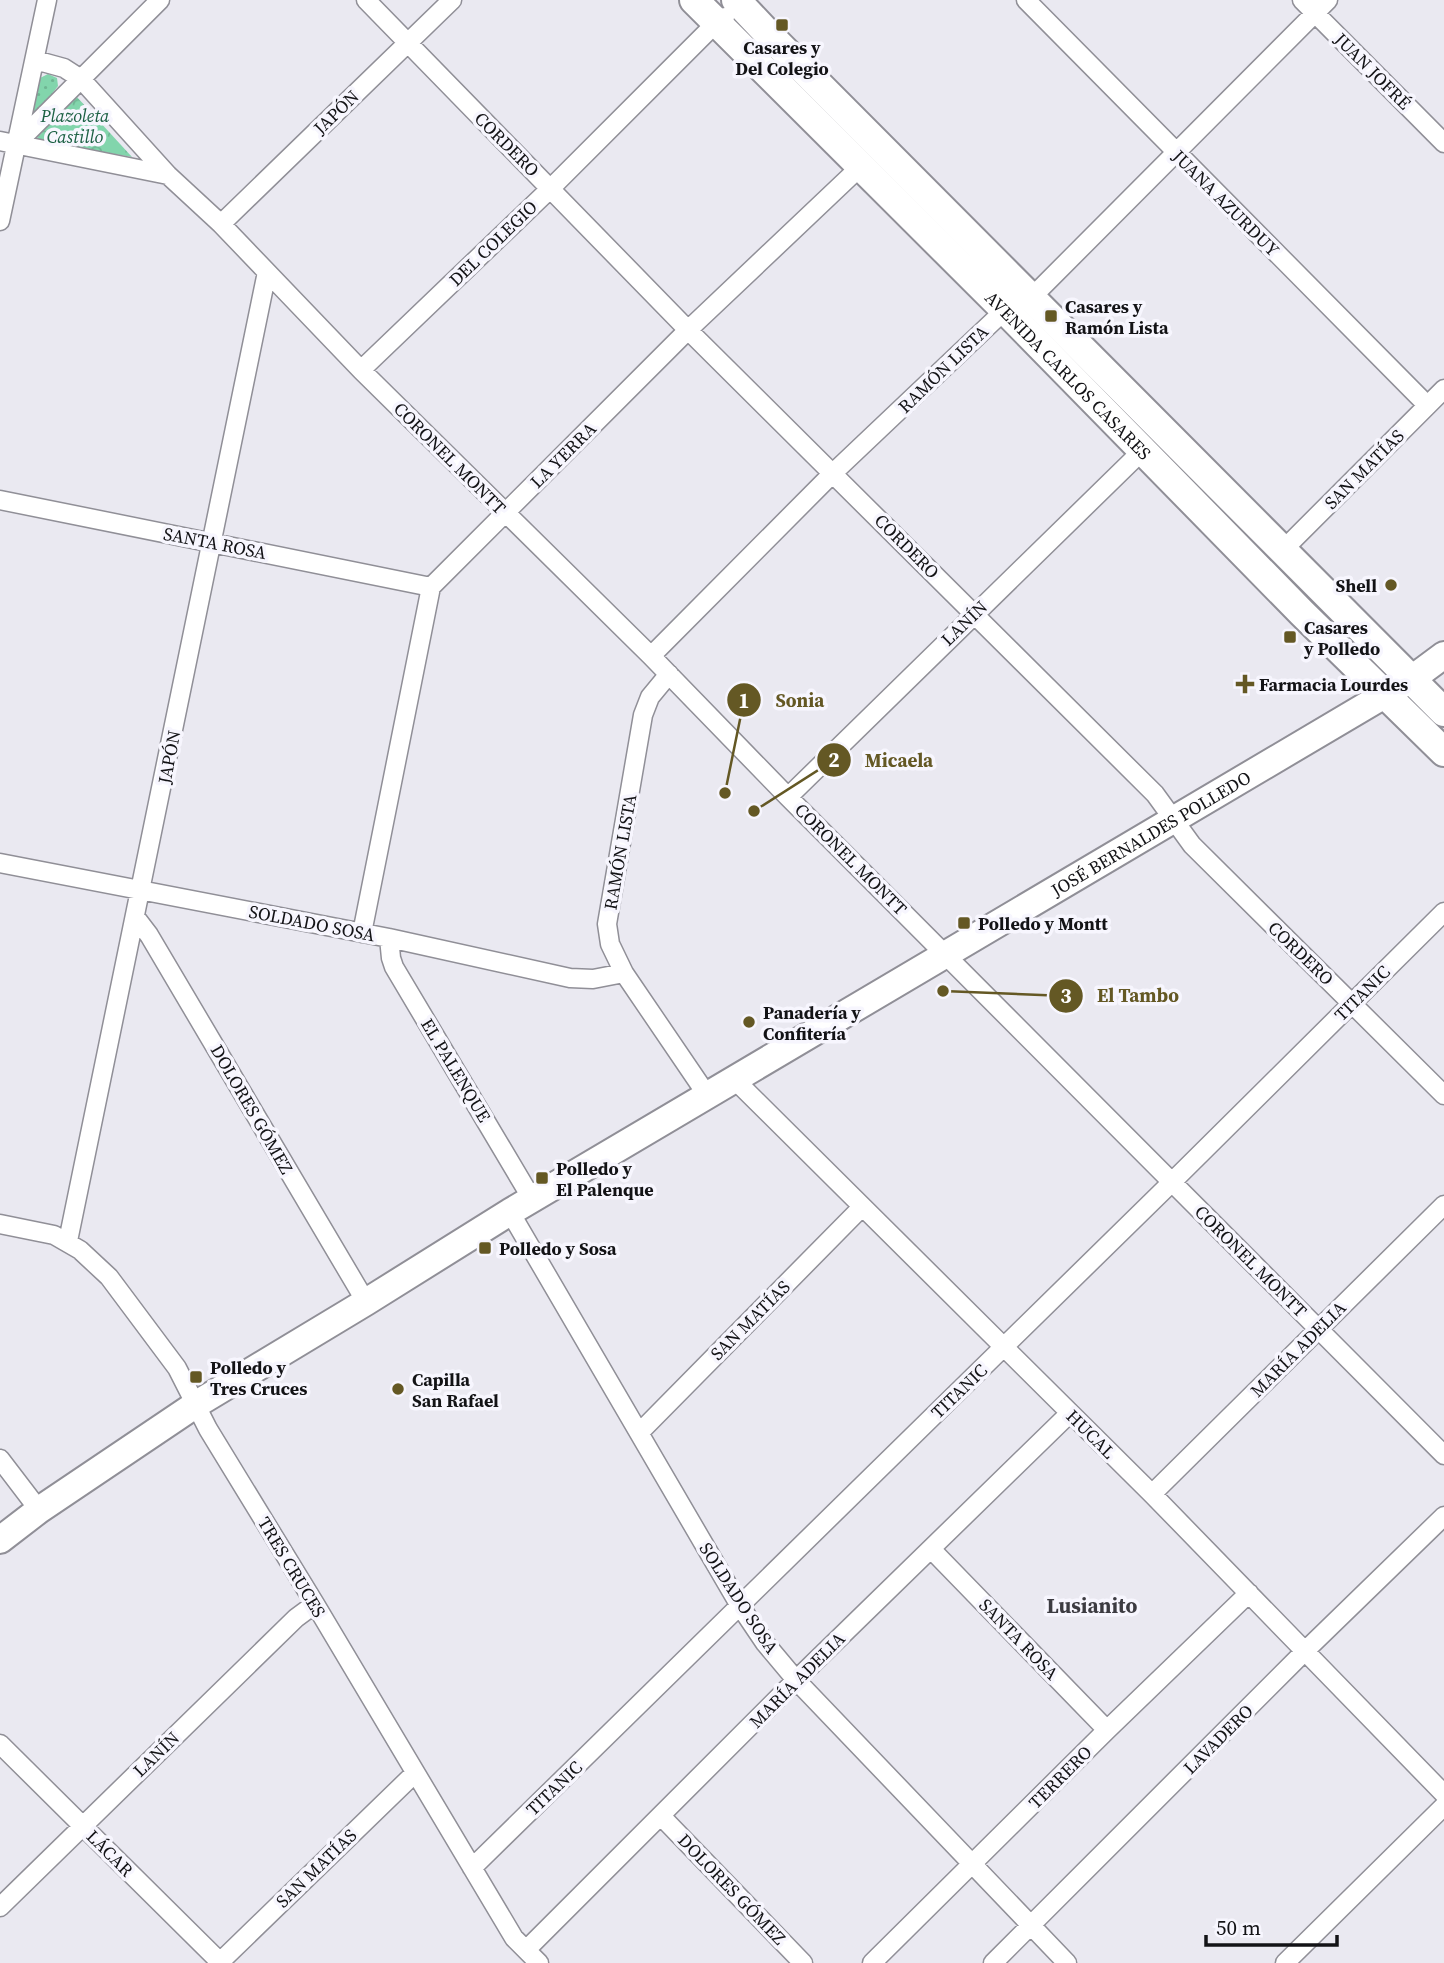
<svg xmlns="http://www.w3.org/2000/svg" width="1444" height="1963" viewBox="0 0 1444 1963" font-family="'Source Serif 4',serif">
<style>
.grass{fill:url(#grass-dots)}
.park{fill:url(#park-crowns)}
.lines{fill:none;stroke-linecap:round;stroke-linejoin:round}
.minor-casing{stroke:#908f97;stroke-width:21}
.secondary-casing{stroke:#908f97;stroke-width:30}
.primary-casing{stroke:#908f97;stroke-width:32}
.minor{stroke:#fff;stroke-width:18}
.secondary{stroke:#fff;stroke-width:26}
.primary{stroke:#fff;stroke-width:28}
.poi-dot{fill:#645824;stroke:#f7f6fe;stroke-width:2.5}
.labels{text-anchor:middle;dominant-baseline:central;stroke-width:7;stroke-linejoin:round;paint-order:stroke}
.poi-label{font-size:18px;font-weight:bold;fill:#131316;stroke:#f7f6fe;text-anchor:start}
.street-label{font-size:18px;fill:#131316;stroke:#f7f6fe}
.park-label{font-size:18px;font-style:italic;fill:#1c6144;stroke:#f7f6fe}
.quarter-label{font-size:21px;font-weight:bold;fill:#3c3b41;stroke:#f7f6fe}
.leader{fill:none;stroke:#645824;stroke-width:2.5}
.callout-dot{fill:#645824;stroke:#f7f6fe;stroke-width:2.5}
.mark-label{font-size:21px;text-anchor:middle;font-weight:bold;fill:#fff}
.callout-label{font-size:19px;text-anchor:middle;font-weight:bold;fill:#645824;stroke:#f7f6fe;stroke-width:7;stroke-linejoin:round;paint-order:stroke}
</style>
<defs>
<pattern id="grass-dots" width="8" height="8" patternUnits="userSpaceOnUse" patternTransform="scale(1.75)"><rect width="8" height="8" fill="#82d5ac"/><path d="M2 2h.1M6 6h.1" fill="none" stroke="#6fb693" stroke-width="1.8" stroke-linecap="round"/></pattern>
<pattern id="park-crowns" width="20" height="18" patternUnits="userSpaceOnUse" patternTransform="scale(1.75)"><rect width="20" height="18" fill="#82d5ac"/><path d="M2 6a3 3 0 1 1 6 0M12 15a3 3 0 1 1 6 0" fill="none" stroke="#6fb693"/></pattern>
</defs>
<rect width="100%" height="100%" fill="#eae9f1"/>
<path class="grass" d="M48 74 57 78 58 86 35 116H30L38 79Z"/>
<path class="park" d="M76 96 132 157 35 140Z"/>
<g class="lines">
<defs>
<path id="minor" d="M366 0 688 330 1155 794 1192 845 1444 1095
M1026 0 1427 405
M1302 0 1444 143
M35 60 64 68 81 79 168 175 221 224 361 370 651 656 788 797 1444 1455
M0 141 168 175
M17 143 160 0
M0 221 47 0
M221 224 452 0
M361 370 551 188 716 23 725 17
M0 500 431 587
M1284 549 1444 389
M651 656 833 473 1005 310 1031 296 1041 288 1328 0
M669 674 650 697 643 715 607 924 610 944 624 973 707 1095
M788 797 1142 451
M0 863 389 938 570 978 593 979 624 973
M136 918 149 935 366 1302
M362 933 431 587 688 330 860 167
M389 938 391 958 394 967 532 1199
M733 1078 1152 1494 1444 1794
M510 1212 740 1606 765 1643 796 1680 1067 1963
M0 1224 54 1235 80 1250 109 1277 177 1368 208 1429 315 1604 514 1938 539 1963
M68 1241 267 272
M639 1433 861 1208
M0 1459 39 1510
M1152 1494 1444 1205
M931 1549 1107 1730
M0 1744 220 1962
M661 1816 803 1963
M472 1868 1172 1182 1444 912
M0 1907 296 1618 315 1604
M526 1950 796 1680 1070 1413
M219 1963 414 1774
M872 1963 1107 1730 1249 1593
M993 1963 1305 1651 1444 1516
M1285 1963 1444 1806"/>
<g id="secondary">
<path id="s1" d="M0 1540 39 1510 195 1405 366 1302 510 1212 1413 678 1444 655"/>
</g>
<g id="primary">
<path id="s2" d="M694 0 1005 310 1302 613 1444 752"/>
<path d="M736 0 771 37 1444 712"/>
</g>
</defs>
<use href="#minor" class="minor-casing"/>
<use href="#secondary" class="secondary-casing"/>
<use href="#primary" class="primary-casing"/>
<use href="#minor" class="minor"/>
<use href="#secondary" class="secondary"/>
<use href="#primary" class="primary"/>
</g>
<g class="poi-dot">
<rect x="775" y="18" width="14" height="14" rx="3.5"/>
<rect x="1044" y="309" width="14" height="14" rx="3.5"/>
<circle cx="1391" cy="585" r="7"/>
<rect x="1283" y="630" width="14" height="14" rx="3.5"/>
<path d="M1241.5 673.5h7v7h7v7h-7v7h-7v-7h-7v-7h7z"/>
<rect x="957" y="916" width="14" height="14" rx="3.5"/>
<circle cx="749" cy="1022" r="7"/>
<rect x="535" y="1171" width="14" height="14" rx="3.5"/>
<rect x="478" y="1241" width="14" height="14" rx="3.5"/>
<rect x="189" y="1370" width="14" height="14" rx="3.5"/>
<circle cx="398" cy="1389" r="7"/>
</g>
<g class="labels">
<g class="poi-label">
<text x="782" y="47" text-anchor="middle">Casares y<tspan x="782" dy="21">Del Colegio</tspan></text>
<text x="1065" y="306">Casares y<tspan x="1065" dy="21">Ramón Lista</tspan></text>
<text x="1377" y="585" text-anchor="end">Shell</text>
<text x="1304" y="627">Casares<tspan x="1304" dy="21">y Polledo</tspan></text>
<text x="1259" y="684">Farmacia Lourdes</text>
<text x="978" y="923">Polledo y Montt</text>
<text x="763" y="1012">Panadería y<tspan x="763" dy="21">Confitería</tspan></text>
<text x="556" y="1168">Polledo y<tspan x="556" dy="21">El Palenque</tspan></text>
<text x="499" y="1248">Polledo y Sosa</text>
<text x="210" y="1367">Polledo y<tspan x="210" dy="21">Tres Cruces</tspan></text>
<text x="412" y="1379">Capilla<tspan x="412" dy="21">San Rafael</tspan></text>
</g>
<g class="street-label">
<text transform="translate(1373 71) rotate(45)">JUAN JOFRÉ</text>
<text transform="translate(336 112) rotate(-44)">JAPÓN</text>
<text transform="translate(507 144) rotate(45)">CORDERO</text>
<text transform="translate(1226 203) rotate(45)">JUANA AZURDUY</text>
<text transform="translate(493 243) rotate(-44)">DEL COLEGIO</text>
<text transform="translate(943 369) rotate(-44)">RAMÓN LISTA</text>
<text stroke="none"><textPath href="#s2" startOffset="530">AVENIDA CARLOS CASARES</textPath></text>
<text transform="translate(563 455) rotate(-45)">LA YERRA</text>
<text transform="translate(450 458) rotate(45)">CORONEL MONTT</text>
<text transform="translate(1364 469) rotate(-45)">SAN MATÍAS</text>
<text transform="translate(215 543) rotate(11)">SANTA ROSA</text>
<text transform="translate(907 546) rotate(45)">CORDERO</text>
<text transform="translate(964 623) rotate(-44)">LANÍN</text>
<text transform="translate(169 757) rotate(-79)">JAPÓN</text>
<text stroke="none"><textPath href="#s1" startOffset="1351">JOSÉ BERNALDES POLLEDO</textPath></text>
<text transform="translate(620 852) rotate(-80)">RAMÓN LISTA</text>
<text transform="translate(851 859) rotate(45)">CORONEL MONTT</text>
<text transform="translate(312 923) rotate(11)">SOLDADO SOSA</text>
<text transform="translate(1301 953) rotate(44)">CORDERO</text>
<text transform="translate(1362 993) rotate(-45)">TITANIC</text>
<text transform="translate(456 1070) rotate(59)">EL PALENQUE</text>
<text transform="translate(252 1109) rotate(60)">DOLORES GÓMEZ</text>
<text transform="translate(1251 1261) rotate(45)">CORONEL MONTT</text>
<text transform="translate(750 1320) rotate(-45)">SAN MATÍAS</text>
<text transform="translate(1298 1349) rotate(-45)">MARÍA ADELIA</text>
<text transform="translate(959 1391) rotate(-44)">TITANIC</text>
<text transform="translate(1091 1434) rotate(45)">HUCAL</text>
<text transform="translate(292 1567) rotate(59)">TRES CRUCES</text>
<text transform="translate(739 1598) rotate(57)">SOLDADO SOSA</text>
<text transform="translate(1019 1639) rotate(46)">SANTA ROSA</text>
<text transform="translate(797 1680) rotate(-45)">MARÍA ADELIA</text>
<text transform="translate(1218 1739) rotate(-45)">LAVADERO</text>
<text transform="translate(156 1754) rotate(-44)">LANÍN</text>
<text transform="translate(1060 1777) rotate(-45)">TERRERO</text>
<text transform="translate(554 1788) rotate(-44)">TITANIC</text>
<text transform="translate(110 1853) rotate(45)">LÁCAR</text>
<text transform="translate(316 1868) rotate(-44)">SAN MATÍAS</text>
<text transform="translate(732 1889) rotate(46)">DOLORES GÓMEZ</text>
</g>
<g class="park-label">
<text x="75" y="115">Plazoleta<tspan x="75" dy="21">Castillo</tspan></text>
</g>
<g class="quarter-label">
<text x="1092" y="1605">Lusianito</text>
</g>
</g>
<path class="leader" d="M725 793L744 700M754 811L834 760M943 991L1066 996"/>
<g class="callout-dot">
<circle cx="725" cy="793" r="7"/>
<circle cx="754" cy="811" r="7"/>
<circle cx="943" cy="991" r="7"/>
<circle cx="744" cy="700" r="18"/>
<circle cx="834" cy="760" r="18"/>
<circle cx="1066" cy="996" r="18"/>
</g>
<g class="mark-label">
<text x="744" y="708">1</text>
<text x="834" y="767">2</text>
<text x="1066" y="1003">3</text>
</g>
<g class="callout-label">
<text x="800" y="707">Sonia</text>
<text x="899" y="767">Micaela</text>
<text x="1138" y="1002">El Tambo</text>
</g>
<path d="M1206 1935v10h131v-10" fill="none" stroke="#131316" stroke-width="3.5"/>
<text x="1216" y="1935" font-size="21" fill="#131316" stroke="#f7f6fe" stroke-width="5" paint-order="stroke">50 m</text>
</svg>
